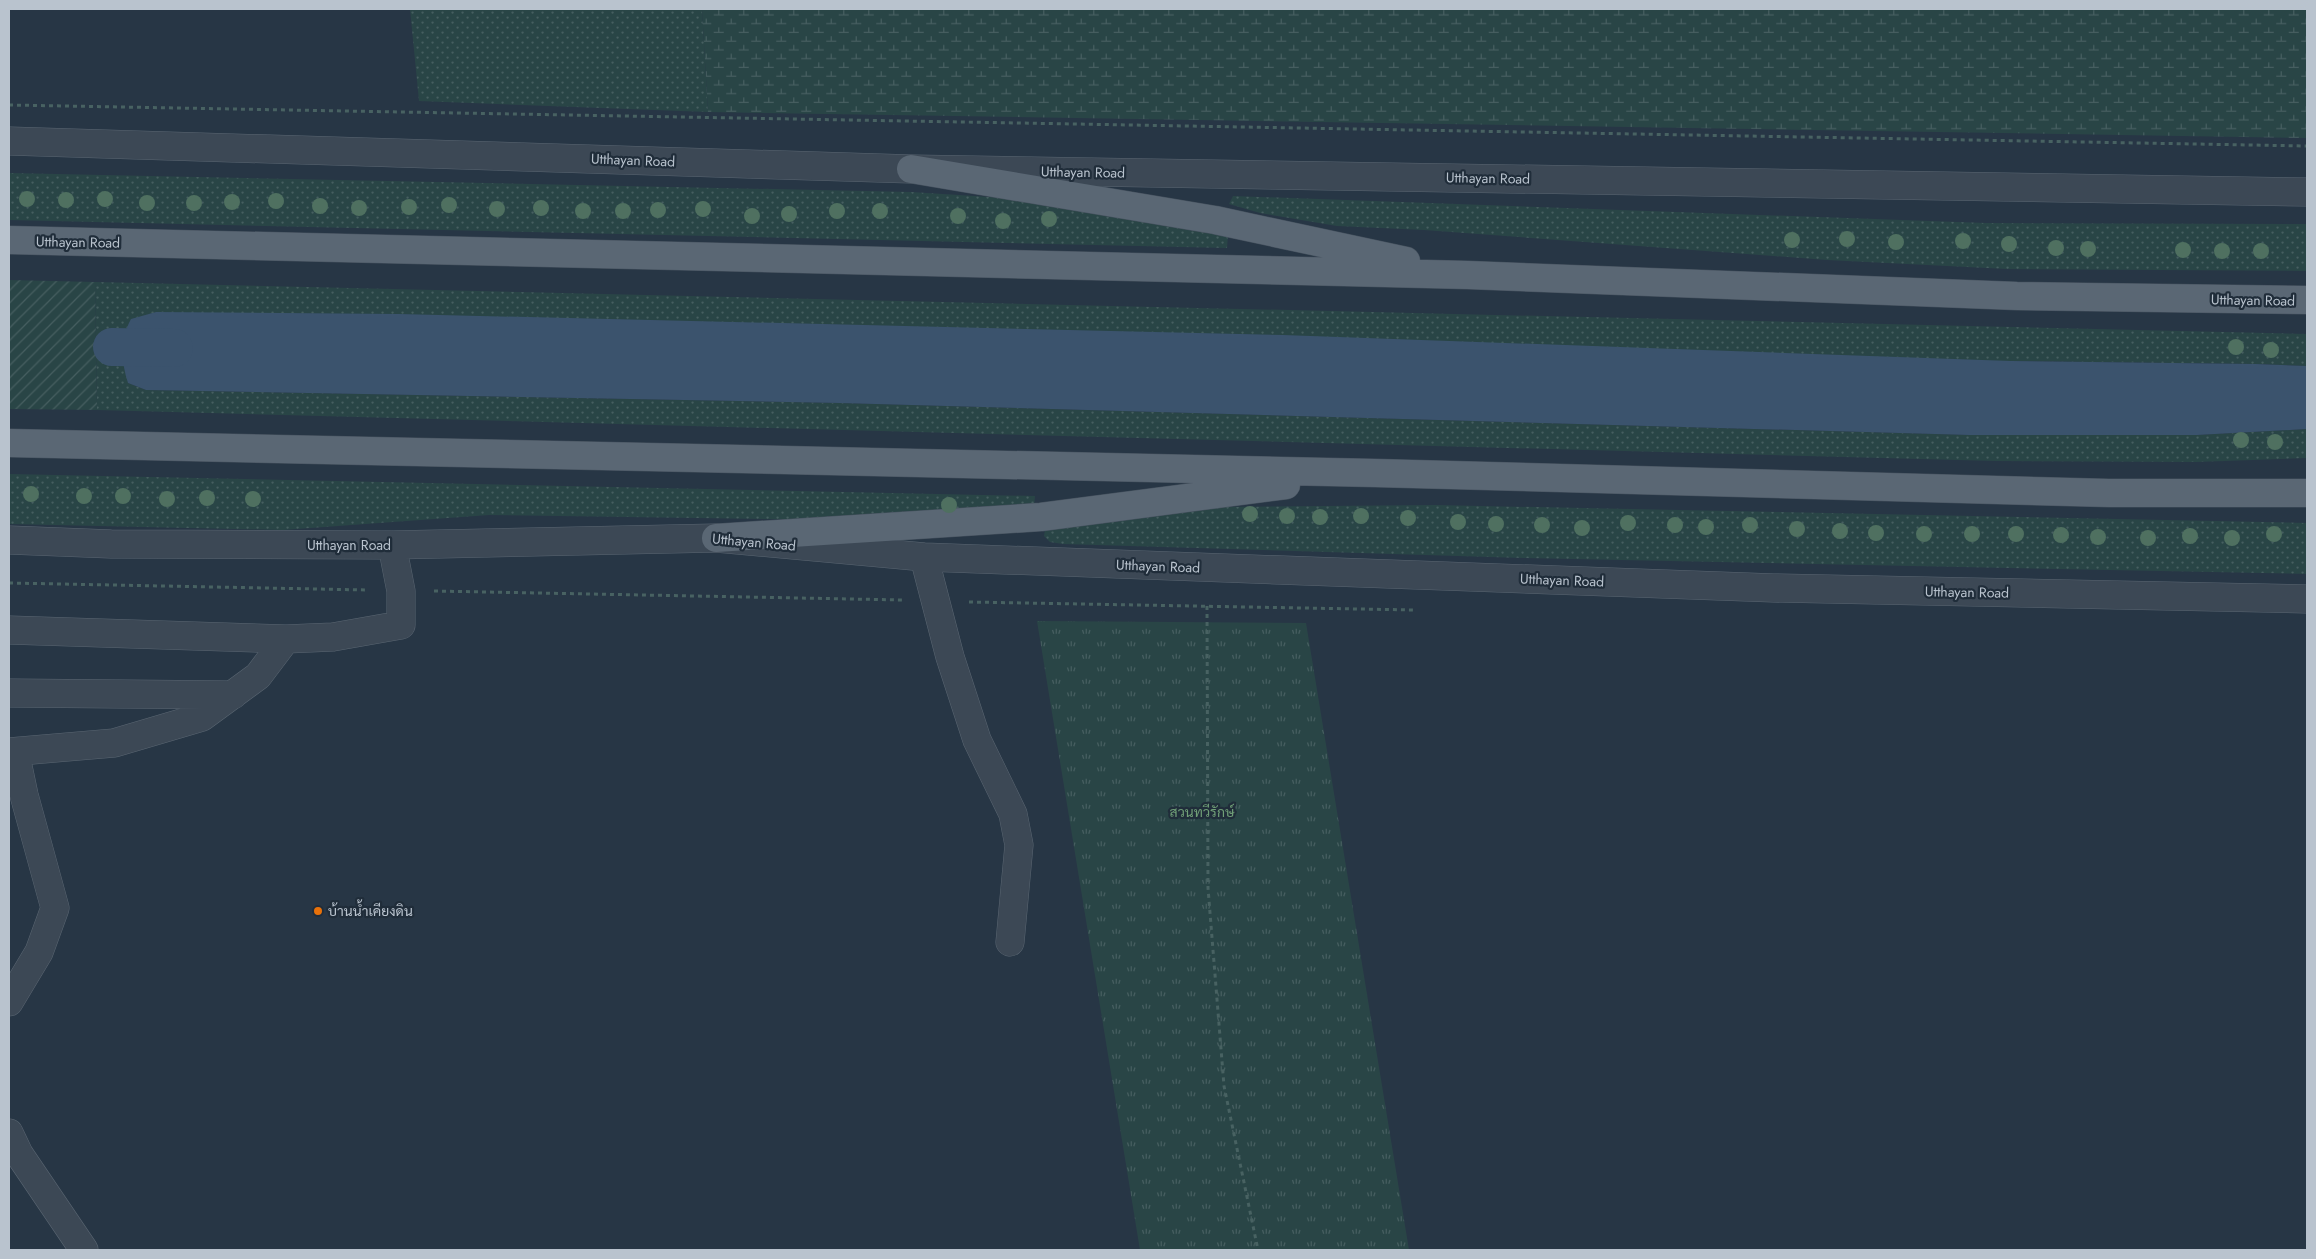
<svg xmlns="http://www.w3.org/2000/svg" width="2316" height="1259" viewBox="0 0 2316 1259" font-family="Jost,Sarabun,sans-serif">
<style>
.grass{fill:url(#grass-dots)}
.wetland{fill:url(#wetland-marsh)}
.park{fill:url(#park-tufts)}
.garden{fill:url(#garden-furrows)}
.water{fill:#3b536d}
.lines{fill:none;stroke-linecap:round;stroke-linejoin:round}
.canal{stroke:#3b536d;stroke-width:38}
.minor-casing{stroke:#5a6672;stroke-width:29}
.major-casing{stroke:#45515e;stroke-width:29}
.path{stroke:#486262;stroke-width:3;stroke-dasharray:4 4;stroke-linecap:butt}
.minor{stroke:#3c4855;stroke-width:28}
.major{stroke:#5a6774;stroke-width:28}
.tree{fill:#4f7060}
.food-dot{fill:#e8710a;stroke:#202d3a;stroke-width:2}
.labels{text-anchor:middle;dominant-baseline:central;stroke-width:4.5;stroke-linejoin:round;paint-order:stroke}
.street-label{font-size:14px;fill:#b9c3ce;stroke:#202d3a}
.park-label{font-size:14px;fill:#709f77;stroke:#202d3a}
.poi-label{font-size:14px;fill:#b9c3ce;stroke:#202d3a;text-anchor:start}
</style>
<defs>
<pattern id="grass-dots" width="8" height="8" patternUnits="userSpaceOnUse" patternTransform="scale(1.25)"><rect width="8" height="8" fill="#294546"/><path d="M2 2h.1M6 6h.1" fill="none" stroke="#465e60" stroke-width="1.8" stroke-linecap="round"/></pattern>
<pattern id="wetland-marsh" width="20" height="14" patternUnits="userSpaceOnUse" patternTransform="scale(1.25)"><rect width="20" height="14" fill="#294546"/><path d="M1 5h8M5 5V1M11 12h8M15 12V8" fill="none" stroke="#465e60"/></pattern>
<pattern id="park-tufts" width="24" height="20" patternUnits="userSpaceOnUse" patternTransform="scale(1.25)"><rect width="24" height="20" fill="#294546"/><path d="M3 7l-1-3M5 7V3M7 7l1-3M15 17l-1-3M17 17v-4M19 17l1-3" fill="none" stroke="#465e60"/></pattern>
<pattern id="garden-furrows" width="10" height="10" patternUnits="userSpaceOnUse" patternTransform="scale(1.25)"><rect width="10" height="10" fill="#294546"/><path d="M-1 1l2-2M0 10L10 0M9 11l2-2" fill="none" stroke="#465e60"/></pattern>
</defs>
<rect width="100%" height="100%" fill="#273645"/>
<path class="grass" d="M410 9H702L708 112 419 101Z
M9 173 911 192 1036 200 1228 235 1227 248 9 220Z
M1233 196 1985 223 2307 224V271L2007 269 1827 260 1424 230 1337 226 1260 213 1229 204Z
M95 282 2307 334V366L2256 364 2011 361 128 383 146 390 839 403 1969 435H2197L2307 429V458L2196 462 1996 461 97 410Z
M9 474 1035 496 1034 507 833 520 489 515 283 530 9 524Z
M1435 505 2307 523V574L1523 558 1063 544 1050 542 1044 536 1045 530 1213 507Z"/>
<path class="wetland" d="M702 9H2307V138L708 112Z"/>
<path class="park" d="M1037 621 1306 623 1409 1250H1140Z"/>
<path class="garden" d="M9 280 95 282 97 410 9 409Z"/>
<path class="water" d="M156 312 399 314 1283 335 2011 361 2256 364 2307 366V429L2197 435H1969L839 403 146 390 128 383C121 362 120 339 131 319Z"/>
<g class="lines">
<path class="canal" d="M112 347 174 348"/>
<defs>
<path id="minor" d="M9 141 911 169 2307 192
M9 540 111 544 392 545 716 538 924 557 1774 588 2307 599
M924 557 950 657 977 740 1013 814 1019 845 1010 942
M9 630 286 639 333 637 401 625V591L392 545
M9 693 233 695
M9 752 114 743 202 717 258 676 286 639
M9 1002 39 952 55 908 24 795 15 752
M9 1133 19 1154 84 1250"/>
<path id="major" d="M911 169 1215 220 1406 261
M9 240 1468 275 2017 296 2307 300
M9 443 1375 473 2109 493H2307
M716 538 1041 517 1286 485"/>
</defs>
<use href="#minor" class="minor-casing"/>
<use href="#major" class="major-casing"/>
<path class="path" d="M9 105 2307 146
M9 583 368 590
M434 591 903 600
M969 602 1415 610
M1207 606 1208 888 1224 1086 1258 1250"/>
<use href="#minor" class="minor"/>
<use href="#major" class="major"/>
</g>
<g class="tree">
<circle cx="27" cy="199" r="8"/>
<circle cx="105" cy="199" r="8"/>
<circle cx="66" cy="200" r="8"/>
<circle cx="276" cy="201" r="8"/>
<circle cx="232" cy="202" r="8"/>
<circle cx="147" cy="203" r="8"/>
<circle cx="194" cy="203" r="8"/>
<circle cx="449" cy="205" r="8"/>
<circle cx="320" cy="206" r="8"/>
<circle cx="409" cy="207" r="8"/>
<circle cx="359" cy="208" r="8"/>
<circle cx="541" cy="208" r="8"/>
<circle cx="497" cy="209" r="8"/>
<circle cx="703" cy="209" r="8"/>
<circle cx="658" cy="210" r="8"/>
<circle cx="583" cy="211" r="8"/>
<circle cx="623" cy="211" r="8"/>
<circle cx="837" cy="211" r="8"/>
<circle cx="880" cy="211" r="8"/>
<circle cx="789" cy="214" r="8"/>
<circle cx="752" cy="216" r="8"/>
<circle cx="958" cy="216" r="8"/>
<circle cx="1049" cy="219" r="8"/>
<circle cx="1003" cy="221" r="8"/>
<circle cx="1847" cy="239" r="8"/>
<circle cx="1792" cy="240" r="8"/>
<circle cx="1963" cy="241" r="8"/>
<circle cx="1896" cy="242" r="8"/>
<circle cx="2009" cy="244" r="8"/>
<circle cx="2056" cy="248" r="8"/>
<circle cx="2088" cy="249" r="8"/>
<circle cx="2183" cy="250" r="8"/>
<circle cx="2222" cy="251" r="8"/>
<circle cx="2261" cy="251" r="8"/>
<circle cx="2236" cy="347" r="8"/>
<circle cx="2271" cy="350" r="8"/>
<circle cx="2241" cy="440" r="8"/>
<circle cx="2275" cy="442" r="8"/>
<circle cx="31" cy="494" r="8"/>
<circle cx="84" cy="496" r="8"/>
<circle cx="123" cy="496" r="8"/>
<circle cx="207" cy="498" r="8"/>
<circle cx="167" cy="499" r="8"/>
<circle cx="253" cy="499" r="8"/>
<circle cx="949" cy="505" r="8"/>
<circle cx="1250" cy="514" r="8"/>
<circle cx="1287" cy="516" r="8"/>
<circle cx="1361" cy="516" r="8"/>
<circle cx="1320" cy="517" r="8"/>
<circle cx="1408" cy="518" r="8"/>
<circle cx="1458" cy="522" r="8"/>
<circle cx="1628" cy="523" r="8"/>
<circle cx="1496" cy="524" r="8"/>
<circle cx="1542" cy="525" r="8"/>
<circle cx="1675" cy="525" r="8"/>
<circle cx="1750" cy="525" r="8"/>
<circle cx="1706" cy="527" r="8"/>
<circle cx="1582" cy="528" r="8"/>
<circle cx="1797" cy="529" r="8"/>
<circle cx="1840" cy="531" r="8"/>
<circle cx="1876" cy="533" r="8"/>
<circle cx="1924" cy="534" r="8"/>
<circle cx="1972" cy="534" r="8"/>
<circle cx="2016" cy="534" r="8"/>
<circle cx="2274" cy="534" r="8"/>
<circle cx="2061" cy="535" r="8"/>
<circle cx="2190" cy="536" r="8"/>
<circle cx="2098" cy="537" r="8"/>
<circle cx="2148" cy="538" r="8"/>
<circle cx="2232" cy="538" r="8"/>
</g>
<circle class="food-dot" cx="318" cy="911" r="5"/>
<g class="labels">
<g class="street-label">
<text transform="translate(633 160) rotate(2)">Utthayan Road</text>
<text transform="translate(1083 172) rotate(1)">Utthayan Road</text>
<text transform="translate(1488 178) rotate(1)">Utthayan Road</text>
<text transform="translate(78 242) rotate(1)">Utthayan Road</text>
<text transform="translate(2253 300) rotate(1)">Utthayan Road</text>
<text transform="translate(754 542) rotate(5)">Utthayan Road</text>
<text x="349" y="545">Utthayan Road</text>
<text transform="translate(1158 566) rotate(2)">Utthayan Road</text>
<text transform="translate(1562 580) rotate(2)">Utthayan Road</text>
<text transform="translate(1967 592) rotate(1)">Utthayan Road</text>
</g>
<g class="park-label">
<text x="1202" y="812">สวนทวีรักษ์</text>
</g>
<g class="poi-label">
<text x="328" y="911">บ้านน้ำเคียงดิน</text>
</g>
</g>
<rect width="2316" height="1259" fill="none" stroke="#b9c3ce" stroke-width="20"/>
</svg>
